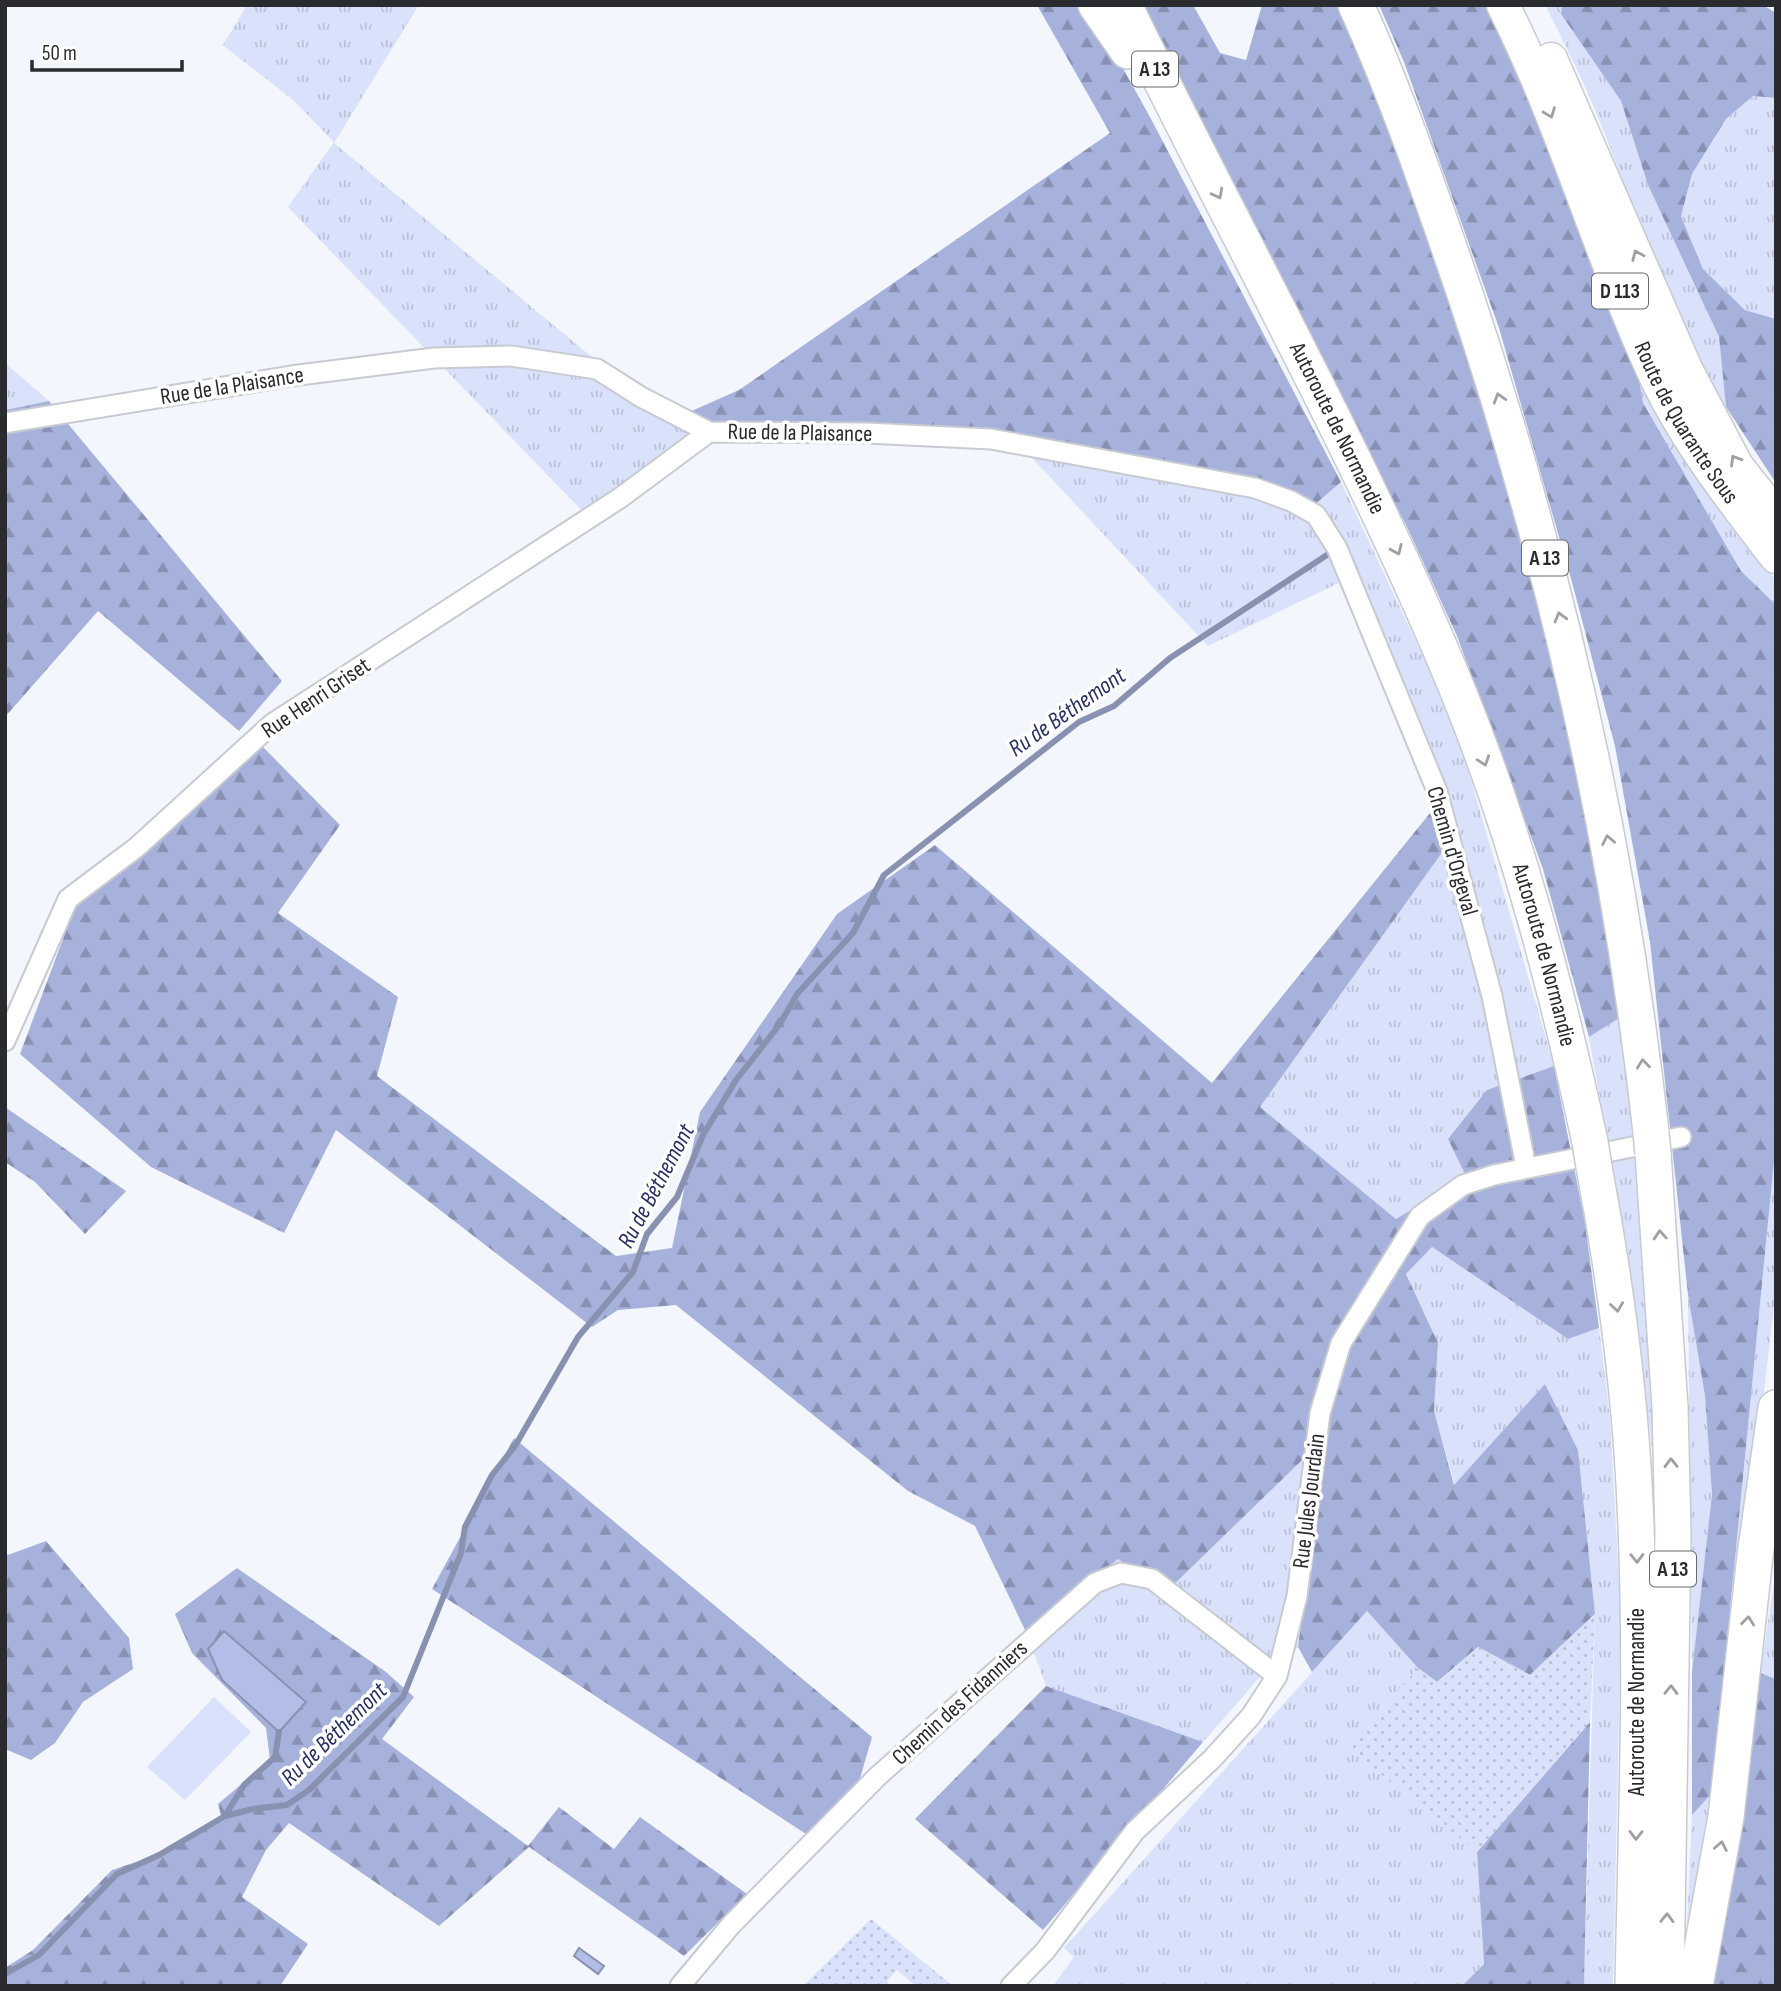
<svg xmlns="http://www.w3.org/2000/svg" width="1781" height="1991" viewBox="0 0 1781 1991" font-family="'Sofia Sans Condensed',sans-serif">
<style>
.grass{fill:url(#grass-tufts)}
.forest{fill:url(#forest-firs)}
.garden{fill:url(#garden-dots)}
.pitch{fill:#d9e1fb}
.water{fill:#b2bde8;stroke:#8991b0;stroke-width:2}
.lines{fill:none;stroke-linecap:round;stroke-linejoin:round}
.stream{stroke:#8991b0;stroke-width:6}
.minor-casing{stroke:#c8cad1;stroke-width:23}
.primary-casing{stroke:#c8cad1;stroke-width:35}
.motorway-casing{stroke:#c8cad1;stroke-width:38}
.minor{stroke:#fff;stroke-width:19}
.primary{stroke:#fff;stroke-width:32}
.motorway{stroke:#fff;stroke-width:35}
.motorway-bridge-casing{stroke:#c8cad1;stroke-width:38;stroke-linecap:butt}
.motorway-bridge{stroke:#fff;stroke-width:35}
.oneway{stroke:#9fa0a1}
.labels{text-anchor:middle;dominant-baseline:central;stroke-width:7;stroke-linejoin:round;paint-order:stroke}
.shield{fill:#fff;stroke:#6a6b6d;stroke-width:2}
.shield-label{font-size:21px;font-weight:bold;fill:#2a2b2e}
.street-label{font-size:23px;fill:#2a2b2e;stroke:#fff}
.water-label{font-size:24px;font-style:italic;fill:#272f63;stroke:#fff}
</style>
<defs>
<pattern id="grass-tufts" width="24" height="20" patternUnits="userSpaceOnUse" patternTransform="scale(1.75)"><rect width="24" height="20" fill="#d9e1fb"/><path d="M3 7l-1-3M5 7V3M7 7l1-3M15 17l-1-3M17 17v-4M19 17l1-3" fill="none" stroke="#bac1d7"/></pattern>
<pattern id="forest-firs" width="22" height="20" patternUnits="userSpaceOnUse" patternTransform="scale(1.75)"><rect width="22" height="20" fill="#a7b2dc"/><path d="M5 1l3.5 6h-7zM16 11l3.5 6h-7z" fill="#8891b3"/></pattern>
<pattern id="garden-dots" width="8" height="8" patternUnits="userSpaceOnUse" patternTransform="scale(1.75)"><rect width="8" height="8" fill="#d9e1fb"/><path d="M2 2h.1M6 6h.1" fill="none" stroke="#bac1d7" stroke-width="1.8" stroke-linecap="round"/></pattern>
</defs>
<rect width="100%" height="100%" fill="#f3f6fd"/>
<path class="grass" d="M247 5H419L334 143 669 421 707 441 591 520 288 207 334 142 293 100 223 45Z
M1545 5H1562L1561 14 1621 101 1648 185 1719 337 1726 407C1673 322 1642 230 1606 137 1589 92 1567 48 1545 5Z
M1753 96 1776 98V319L1745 310 1703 269 1681 216 1692 174 1726 119Z
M5 363 49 401 5 410Z
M1637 368 1736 534 1776 580V605L1741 571 1643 403Z
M1020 445 1312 507 1341 482 1455 725 1554 1066 1487 1090 1466 1176 1396 1219 1260 1107 1446 847 1347 579 1208 646Z
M1624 1015 1647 1207 1659 1508 1632 1281 1589 1037Z
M1776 1141V1288L1716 1809 1686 1950 1692 1815 1712 1792Z
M1432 1247 1568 1339 1599 1328 1610 1418 1621 1621 1613 1986H1584L1595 1614 1578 1450 1545 1384 1455 1485 1434 1411 1438 1343 1406 1274Z
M1688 1295 1705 1396 1712 1494 1692 1672Z
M1328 1435 1298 1647 1268 1668 1203 1742 1046 1686 1027 1634 1118 1559 1165 1593Z
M1776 1571V1679L1760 1673Z
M1367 1611 1418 1668 1347 1747 1477 1852 1484 1964 1462 1986H1053L1074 1957 1064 1948Z"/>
<path class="forest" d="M1037 5H1082L1104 34 1151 119 1341 482 1312 507 1020 445 707 441 669 421 739 390 1110 133Z
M1140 5H1193L1220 53 1246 60 1262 5H1339L1372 82 1445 282 1553 636 1624 1015 1589 1037 1543 869 1457 636 1407 527Z
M1379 5H1485L1534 113 1637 368 1643 403 1741 571 1776 605V1141L1712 1793 1692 1815V1672L1712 1494 1705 1396 1688 1295 1650 942 1615 746 1572 582 1499 328 1404 62Z
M1562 5H1763L1776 13V98L1753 96 1726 119 1692 174 1681 216 1703 269 1745 310 1776 319V483L1726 407 1719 337 1648 185 1621 101 1561 14Z
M49 401 282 681 239 731 98 611 5 717V410Z
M261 745 340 825 278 913 398 997 377 1076 616 1256 672 1248 700 1112 837 914 935 845 1212 1083 1434 808 1446 847 1260 1107 1396 1219 1466 1176 1448 1139 1487 1090 1554 1066 1585 1223 1599 1328 1568 1339 1432 1247 1406 1274 1438 1343 1434 1411 1454 1485 1545 1384 1578 1450 1595 1614 1530 1675 1478 1647 1437 1682 1418 1668 1367 1611 1312 1672 1298 1647 1327 1436 1165 1593 1118 1559 1027 1634 975 1526 908 1491 676 1305 618 1310 592 1327 336 1130 284 1233 151 1167 20 1054 85 880Z
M5 1107 126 1191 85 1234 35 1182 5 1162Z
M514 1438 872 1737 859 1782 806 1834 432 1589Z
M46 1541 129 1638 133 1669 83 1702 55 1743 31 1760 5 1749V1556Z
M237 1568 386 1672 414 1697 382 1739 528 1846 559 1807 614 1849 640 1817 747 1894 684 1956 529 1847 439 1926 289 1823 266 1850 242 1897 308 1944 280 1986H5V1968L33 1950 112 1870 157 1855 222 1819 218 1804 270 1760 266 1728 192 1653 175 1614Z
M1760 1673 1776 1679V1986H1706Z
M1046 1686 1203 1742 1043 1930 915 1819Z
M1590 1722 1584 1986H1462L1484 1964 1477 1852Z"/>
<path class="garden" d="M1595 1614 1590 1722 1477 1852 1347 1747 1418 1668 1437 1682 1478 1647 1530 1675Z
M871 1919 953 1986H916L897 1970 887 1981 890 1986H803Z"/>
<path class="pitch" d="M214 1697 251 1732 185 1800 147 1767Z"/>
<path class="water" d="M224 1631 306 1702 279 1732 222 1680 208 1649Z
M579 1948 604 1966 598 1974 574 1956Z"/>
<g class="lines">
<path class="stream" d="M225 1816 244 1785 275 1757 279 1732
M5 1974 39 1955 117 1874 159 1855 225 1816 253 1809 287 1805 309 1790 403 1697 461 1553 465 1527 492 1475 515 1446 578 1337 633 1272 647 1234 677 1197 703 1135 736 1080 780 1024 797 994 853 933 884 875 1079 722 1114 706 1170 658 1333 551"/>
<defs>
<path id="minor" d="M5 423 291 376 434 358 511 356 597 369 641 397 709 432 866 433 991 439 1255 488 1291 501 1316 515 1337 548 1437 791 1492 996 1526 1167
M5 1041 68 899 137 847 272 724 620 498 709 432
M680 1986 731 1925 878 1776 1095 1583 1121 1573 1152 1579 1277 1676
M1011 1986 1045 1951 1135 1831 1212 1759 1251 1716 1277 1676 1297 1596 1320 1413 1341 1343 1420 1216 1463 1185 1494 1175 1681 1137"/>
<g id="primary">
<path id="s1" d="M1503 5C1564 126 1600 258 1657 380 1688 444 1733 501 1776 557"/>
<path d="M1551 59 1686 369 1737 466 1776 515"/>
</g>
<g id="motorway">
<path d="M1096 5 1128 51"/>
<path id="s2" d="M1124 5C1235 234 1361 455 1458 691 1517 836 1557 989 1590 1142"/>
<path d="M1356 5C1398 98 1431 195 1464 291 1556 565 1619 845 1651 1132"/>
<path d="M1653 1153 1670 1407 1673 1533 1666 1986"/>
<path d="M1594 1167C1615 1278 1630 1391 1635 1504 1643 1664 1636 1825 1633 1986"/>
<path d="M1695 1986 1726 1817 1755 1556 1776 1408"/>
</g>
</defs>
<use href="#minor" class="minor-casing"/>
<use href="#primary" class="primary-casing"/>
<use href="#motorway" class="motorway-casing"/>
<use href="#minor" class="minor"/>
<use href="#primary" class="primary"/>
<use href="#motorway" class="motorway"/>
<defs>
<path id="motorway-bridge" d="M1651 1132 1653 1153
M1590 1142 1594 1167"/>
</defs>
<use href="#motorway-bridge" class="motorway-bridge-casing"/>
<use href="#motorway-bridge" class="motorway-bridge"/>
</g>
<defs><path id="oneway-chevron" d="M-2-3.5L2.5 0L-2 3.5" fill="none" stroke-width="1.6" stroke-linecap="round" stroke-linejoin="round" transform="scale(1.75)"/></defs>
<g class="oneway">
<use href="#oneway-chevron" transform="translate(1550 113) rotate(69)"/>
<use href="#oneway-chevron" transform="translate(1218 194) rotate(62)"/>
<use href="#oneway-chevron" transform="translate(1637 255) rotate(-114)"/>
<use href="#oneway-chevron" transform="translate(1499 398) rotate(-107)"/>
<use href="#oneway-chevron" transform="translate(1735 460) rotate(-121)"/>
<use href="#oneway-chevron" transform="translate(1397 550) rotate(66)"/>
<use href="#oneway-chevron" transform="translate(1560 617) rotate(-105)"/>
<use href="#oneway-chevron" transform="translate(1484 761) rotate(71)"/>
<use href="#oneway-chevron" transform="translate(1608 840) rotate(-101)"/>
<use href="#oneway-chevron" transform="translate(1643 1064) rotate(-96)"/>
<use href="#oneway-chevron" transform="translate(1660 1235) rotate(-94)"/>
<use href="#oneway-chevron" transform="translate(1617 1307) rotate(82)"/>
<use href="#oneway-chevron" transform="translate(1671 1463) rotate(-91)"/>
<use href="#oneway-chevron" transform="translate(1637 1558) rotate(89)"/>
<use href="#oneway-chevron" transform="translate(1748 1621) rotate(-84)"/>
<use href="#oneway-chevron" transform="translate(1671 1690) rotate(-89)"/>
<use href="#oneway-chevron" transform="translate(1636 1835) rotate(91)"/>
<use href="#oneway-chevron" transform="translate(1721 1846) rotate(-79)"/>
<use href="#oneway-chevron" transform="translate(1667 1918) rotate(-89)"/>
</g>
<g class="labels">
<g class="shield">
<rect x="1132" y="51.5" width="46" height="35" rx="5"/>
<rect x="1592" y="273.5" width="56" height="35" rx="5"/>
<rect x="1522" y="540.5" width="46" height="35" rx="5"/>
<rect x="1650" y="1551.5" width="46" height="35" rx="5"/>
</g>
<g class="shield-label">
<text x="1155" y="69">A 13</text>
<text x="1620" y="291">D 113</text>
<text x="1545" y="558">A 13</text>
<text x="1673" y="1569">A 13</text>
</g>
<g class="street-label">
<text transform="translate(232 386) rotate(-9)">Rue de la Plaisance</text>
<text stroke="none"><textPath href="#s1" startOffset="457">Route de Quarante Sous</textPath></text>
<text stroke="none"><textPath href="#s2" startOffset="474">Autoroute de Normandie</textPath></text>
<text transform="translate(800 433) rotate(1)">Rue de la Plaisance</text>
<text transform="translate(316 698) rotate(-34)">Rue Henri Griset</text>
<text transform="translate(1452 851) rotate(74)">Chemin d'Orgeval</text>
<text stroke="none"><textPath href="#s2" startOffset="1041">Autoroute de Normandie</textPath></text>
<text transform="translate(1309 1501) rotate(-83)">Rue Jules Jourdain</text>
<text transform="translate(1637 1702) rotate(-90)">Autoroute de Normandie</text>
<text transform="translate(960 1703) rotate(-42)">Chemin des Fidanniers</text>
</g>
<g class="water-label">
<text transform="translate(1067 712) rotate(-35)">Ru de Béthemont</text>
<text transform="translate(656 1186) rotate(-62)">Ru de Béthemont</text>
<text transform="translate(334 1734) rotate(-44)">Ru de Béthemont</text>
</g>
</g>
<rect width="1781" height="1991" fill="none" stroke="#2a2b2e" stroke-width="14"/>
<path d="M32 60v10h150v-10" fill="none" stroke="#2a2b2e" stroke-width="3.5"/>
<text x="42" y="60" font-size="21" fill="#2a2b2e" stroke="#ffffff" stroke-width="5" paint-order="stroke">50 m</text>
</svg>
